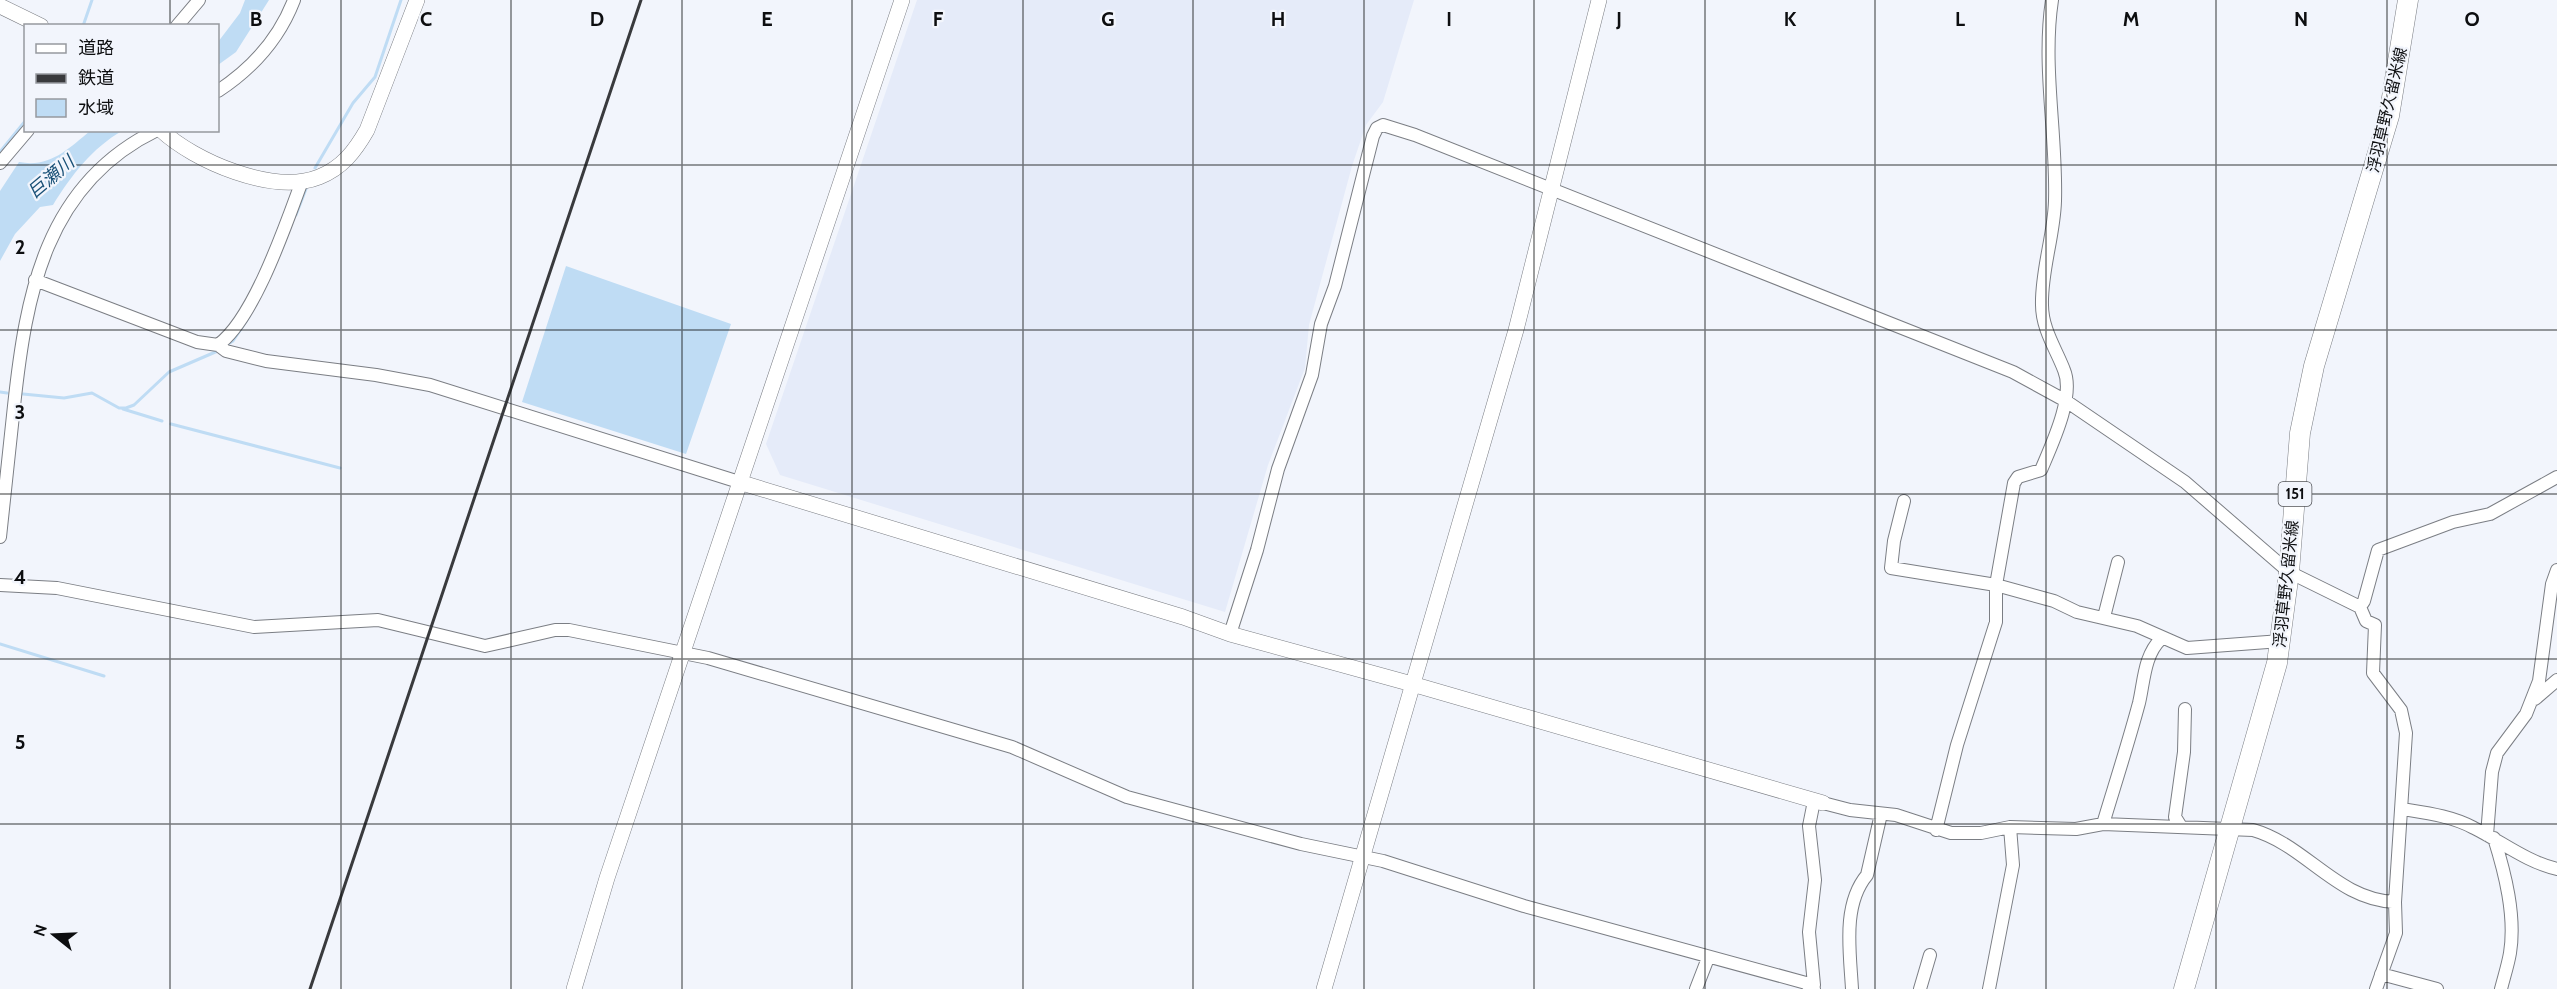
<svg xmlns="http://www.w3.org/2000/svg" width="2557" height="989" viewBox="0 0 2557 989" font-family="Cabin,'Noto Sans JP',sans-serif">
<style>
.built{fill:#e5ebf9}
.water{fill:#bfdcf4}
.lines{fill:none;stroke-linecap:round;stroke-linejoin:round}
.stream{stroke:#bfdcf4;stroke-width:3}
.minor-casing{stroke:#7b7e84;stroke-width:14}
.tertiary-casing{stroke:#7b7e84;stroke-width:16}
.primary-casing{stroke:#7b7e84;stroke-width:21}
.minor{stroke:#fff;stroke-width:12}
.tertiary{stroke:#fff;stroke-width:15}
.primary{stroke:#fff;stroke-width:20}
.rail{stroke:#393a3d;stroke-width:3}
.grid{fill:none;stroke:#0d0e10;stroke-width:1.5;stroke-opacity:0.55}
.labels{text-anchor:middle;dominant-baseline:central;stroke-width:4.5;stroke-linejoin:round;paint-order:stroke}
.shield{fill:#f2f5fc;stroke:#525357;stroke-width:1.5}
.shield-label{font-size:15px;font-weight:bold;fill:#0d0e10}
.street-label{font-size:16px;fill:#0d0e10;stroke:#f2f5fc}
.water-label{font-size:18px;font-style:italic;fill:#1a5177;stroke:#f2f5fc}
.grid-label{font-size:20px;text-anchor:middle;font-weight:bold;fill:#0d0e10;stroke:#f2f5fc;stroke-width:4.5;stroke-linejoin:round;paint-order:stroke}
</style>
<rect width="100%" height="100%" fill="#f2f5fc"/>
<path class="built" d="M917 0H1414L1383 102 1366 125 1352 166 1309 325 1305 368 1268 465 1225 612 780 475 766 444Z"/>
<path class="water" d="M245 0H269L236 52 218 65V42L240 13Z
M90 131H122C92 148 71 176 53 205L40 207 15 234 0 261V191L19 162C50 168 68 149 90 131Z
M566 266 731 324 686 454 522 402Z"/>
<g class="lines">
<path class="stream" d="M83 26 92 0
M0 152 26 120
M315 168 353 103 375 77 401 0
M296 215 306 189
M225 346 233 341 249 317
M0 392 7 393
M23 394 64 398 92 393 119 408H126L134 405 169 372 220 350
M123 409 162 421
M171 424 340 468
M0 644 104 676"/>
<defs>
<path id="minor" d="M177 26 199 0
M218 91C253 68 279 39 294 0
M0 163 28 130
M35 280 197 342 218 345C254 319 286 224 302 181
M218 345 226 351 266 361 376 375 430 385 739 482
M1904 501 1894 541 1891 568 1996 585 2054 601 2077 612 2137 626 2187 648 2281 641
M0 537C5 494 9 450 14 406 26 295 45 184 157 130
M0 585 57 588 254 627 378 620 485 646 555 630H569L708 658 1012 747 1127 797 1301 844 1383 861 1524 906 1806 983 1811 989
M2360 607 2364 601 2378 550 2453 522 2490 514 2557 477
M2104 617 2118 562
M1230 634 1257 550 1278 469 1312 375 1321 324 1335 286 1373 136 1377 128 1383 125 1415 135 2013 372 2066 401 2185 482 2289 572 2360 607 2366 621 2375 625 2373 673 2401 710 2406 733 2395 902 2396 933 2376 989
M2535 699 2557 680
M1823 803 1850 810 1896 815 1951 833H1981L2010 827 2076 829 2103 824 2253 830C2306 845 2337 900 2395 902
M2402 809C2427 813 2452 816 2474 828 2502 842 2527 862 2557 869
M2103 824C2115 784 2128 744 2139 703 2144 682 2144 655 2161 639
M2180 825 2175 817 2184 752 2185 709
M1936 830 1957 745 1996 622V585L2014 483 2018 477 2041 470C2052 444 2075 396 2064 370 2056 349 2042 329 2042 305 2041 271 2054 236 2055 201 2057 135 2042 66 2052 0
M2487 835 2492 772 2497 753 2526 714 2539 681 2552 584 2557 570
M2494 838C2505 873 2516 916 2510 953 2508 965 2504 977 2501 989
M2381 974 2437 989
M1696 989 1708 958
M1814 989 1810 988 1814 985 1809 932 1815 880 1809 826 1814 801
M1852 989C1850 952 1842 905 1867 875L1881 814
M1920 989 1930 955
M1989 989 2013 865 2010 827"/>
<path id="tertiary" d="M0 6 41 26
M161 130C194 161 273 195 319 177 342 168 355 151 367 130L417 0
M739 482 1183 617 1230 634 1412 684 1823 803
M574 989 607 878 902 0
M1324 989 1516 330 1599 0"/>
<path id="primary" d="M2184 989 2277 663 2289 572 2300 433 2314 366 2389 116 2408 0"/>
</defs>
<use href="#minor" class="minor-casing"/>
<use href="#tertiary" class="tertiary-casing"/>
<use href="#primary" class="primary-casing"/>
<use href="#minor" class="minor"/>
<use href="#tertiary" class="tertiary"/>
<use href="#primary" class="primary"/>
<path class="rail" d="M310 989 641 0"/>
</g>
<path class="grid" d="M170 0V26M341 0V989M511 0V989M682 0V989M852 0V989M1023 0V989M1193 0V989M1364 0V989M1534 0V989M1705 0V989M1875 0V989M2046 0V989M2216 0V989M2387 0V989M170 130V989M0 165H2557M0 330H2557M0 494H2557M0 659H2557M0 824H2557"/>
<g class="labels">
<rect class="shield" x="2278.5" y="482" width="33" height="24" rx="4.5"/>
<g class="shield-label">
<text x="2295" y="494">151</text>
</g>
<g class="street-label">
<text transform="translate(2387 110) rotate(-77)">浮羽草野久留米線</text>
<text transform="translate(2286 584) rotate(-84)">浮羽草野久留米線</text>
</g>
<g class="water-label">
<text transform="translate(51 177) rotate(-40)">巨瀬川</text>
</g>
</g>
<g class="grid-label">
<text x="256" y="26">B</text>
<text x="426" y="26">C</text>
<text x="597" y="26">D</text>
<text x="767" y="26">E</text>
<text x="938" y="26">F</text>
<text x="1108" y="26">G</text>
<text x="1278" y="26">H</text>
<text x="1449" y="26">I</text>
<text x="1619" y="26">J</text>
<text x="1790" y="26">K</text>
<text x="1960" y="26">L</text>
<text x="2131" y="26">M</text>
<text x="2301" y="26">N</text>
<text x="2472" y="26">O</text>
<text x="20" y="254">2</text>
<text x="20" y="419">3</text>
<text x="20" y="584">4</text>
<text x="20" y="749">5</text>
</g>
<rect x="24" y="24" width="195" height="108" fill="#f2f5fc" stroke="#96999e" stroke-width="1.5"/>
<rect x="36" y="44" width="30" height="9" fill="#ffffff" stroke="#96999e" stroke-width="1.5"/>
<text x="78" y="54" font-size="18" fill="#0d0e10">道路</text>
<rect x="36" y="74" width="30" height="9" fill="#393a3d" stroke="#96999e" stroke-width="1.5"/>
<text x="78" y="84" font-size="18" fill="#0d0e10">鉄道</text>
<rect x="36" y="99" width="30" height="18" fill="#bfdcf4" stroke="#96999e" stroke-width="1.5"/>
<text x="78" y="114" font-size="18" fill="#0d0e10">水域</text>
<g transform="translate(54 935) rotate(288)" stroke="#f2f5fc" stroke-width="4.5" paint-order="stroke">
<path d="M0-4.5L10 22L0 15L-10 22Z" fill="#0d0e10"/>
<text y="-9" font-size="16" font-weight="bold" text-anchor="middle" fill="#0d0e10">N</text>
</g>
</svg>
